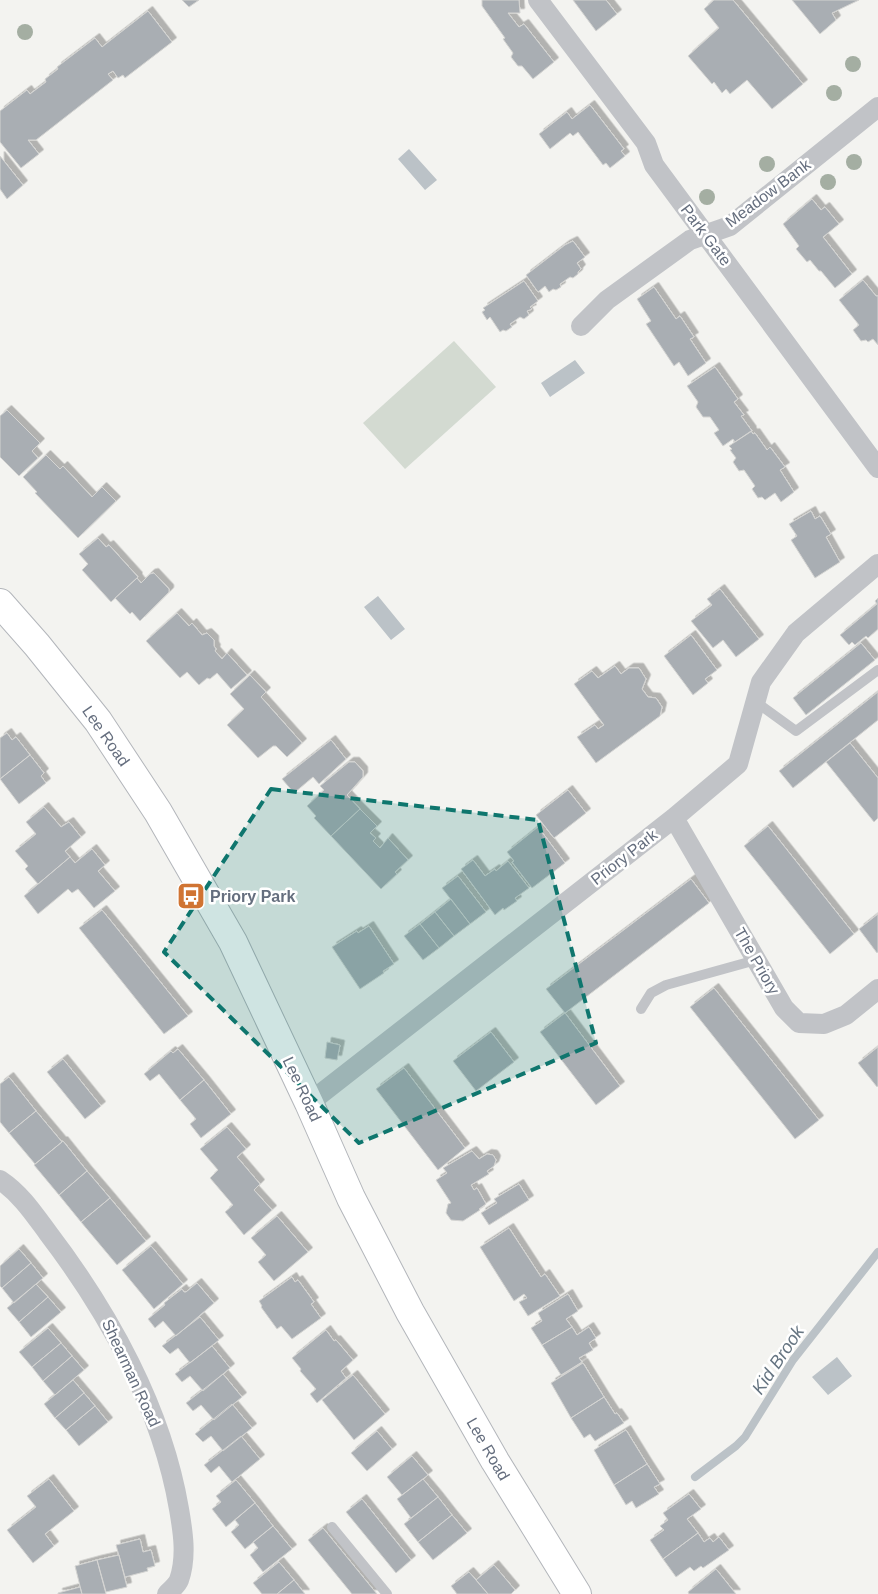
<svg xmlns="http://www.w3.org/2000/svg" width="878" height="1594" viewBox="0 0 878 1594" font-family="Helvetica,sans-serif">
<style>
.green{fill:#d3dad1}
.water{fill:#bbc2c7}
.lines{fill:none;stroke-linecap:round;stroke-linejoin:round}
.stream{stroke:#bbc2c7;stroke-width:8}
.building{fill:#a9aeb3;stroke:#d4d4d2;filter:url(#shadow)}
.secondary-casing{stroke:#b3b6bb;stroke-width:30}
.service{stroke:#c1c3c7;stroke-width:10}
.minor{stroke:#c1c3c7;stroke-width:20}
.secondary{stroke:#fff;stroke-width:28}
.tree{fill:#a4aea2}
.marked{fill:#0f766e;fill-opacity:0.2;stroke:#0f766e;stroke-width:4;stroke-dasharray:10 6;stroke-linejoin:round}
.labels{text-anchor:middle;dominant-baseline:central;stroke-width:5;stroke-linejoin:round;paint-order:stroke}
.street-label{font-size:16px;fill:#656e7e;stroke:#fff}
.poi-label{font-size:16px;font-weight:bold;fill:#656e7e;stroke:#fff;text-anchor:start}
.water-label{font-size:18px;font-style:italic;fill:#667582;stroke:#fff}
</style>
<defs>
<filter id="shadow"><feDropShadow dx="4.5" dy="-4.5" stdDeviation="0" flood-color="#0004"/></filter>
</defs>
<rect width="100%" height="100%" fill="#f3f3f0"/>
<path class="green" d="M454 341 496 387 405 469 363 423Z"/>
<path class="water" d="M409 149 437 180 425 190 398 159Z
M575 360 585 373 550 397 541 383Z
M378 596 405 629 391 640 364 607Z
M837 1357 852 1376 828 1395 812 1377Z"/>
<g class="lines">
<path class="stream" d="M695 1477 736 1446 745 1437 793 1360 878 1252"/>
</g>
<path class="building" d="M182 0H199L189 7Z
M482 0H519L520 13H508L519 27 524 24 554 62 533 79 522 66H518L511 57 513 53 503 39 505 38 482 6Z
M573 0H606L617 14 596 31Z
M714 0H733L803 84 772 109 747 80 730 94 726 89 722 93 714 82 712 84 688 56 719 28 704 9Z
M792 0H859L832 13 836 20 820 34Z
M148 11 172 42 125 78 123 75 118 78 113 71 108 74 113 80 36 140H28L39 154 21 168 0 142V111L27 90 30 94 46 82 45 79 58 69 57 67 95 38 102 47Z
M590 105 624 149 621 151 625 156 610 168 606 163 603 165 578 132 573 136 570 133 550 149 539 134 567 112 572 119Z
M0 156 23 185 7 199 0 189Z
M812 199 821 210 825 207 839 224 823 237 852 274 835 288 821 271H819L810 260 807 262 796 249 799 246 783 224Z
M573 241 585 257 577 263 581 269 578 272V274L573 278 570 277 560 284 561 287 556 290 553 289 549 292 545 286 538 292 526 275 565 245Z
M863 280 876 296H878V345L873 339 868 342 866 340 861 341 853 330 859 325 839 300Z
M524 281 538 301 530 307 532 309 527 311 529 315 524 319 520 317 510 324 512 327 506 331 503 330 500 332 490 317 487 320 482 312 485 310 483 308Z
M654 287 676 319 680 316 694 337 690 339 706 363 688 376 679 362 674 366 646 324 651 321 637 299Z
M715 367 738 399 734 402 744 415 741 416 752 431 735 442 733 439 723 446 714 433 719 430 710 417H703L696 407 698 402 687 386Z
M7 410 40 443 32 451 38 458 19 476 0 457V416Z
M751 431 753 434 755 433 767 450 770 447 785 467 780 470 794 492 781 502 775 493 765 500 762 497 758 498 752 489 755 486 744 470 739 471 733 462 736 458 730 450 732 449 729 446Z
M46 455 60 469 63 466 92 497 102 487 116 501 78 538 35 493 37 492 23 477Z
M811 511 815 519 820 516 831 534 826 537 840 562 815 578 791 540 797 536 789 524Z
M98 538 106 547 109 545 138 577 111 602 82 570 88 564 79 554Z
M154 573 169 589V592L140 621 132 612 130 614 115 598 137 578 141 583 150 574Z
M720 589 759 639 736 657 723 640 713 648 691 621 712 605 707 599Z
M878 598V629L868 638 866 636 855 645 852 642 849 645 840 635 877 604 875 601Z
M177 613 189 626 192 623 202 635 207 633 214 640V646L216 649 215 651 222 659 227 653 247 675 231 689 217 673 210 679 207 678 199 685 187 672 180 678 146 641Z
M691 635 717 670 705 679 708 683 693 695 664 656Z
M861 643 875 660 806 715 793 698Z
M615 666 621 674 629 668H639L646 679 642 689 648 697 656 698 662 707 660 716 596 763 577 737 595 725 598 729 604 725 574 684 592 671 598 678Z
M250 675 266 692 261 697 302 743 287 757 276 746H273L258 758 227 725 244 709 230 694Z
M878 692V720L793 788 779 771Z
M7 733 12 740 16 737 30 755 0 779V738Z
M331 740 346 759 319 784 313 777 294 793 282 779Z
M850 743 878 778V818L874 822 826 762Z
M30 755 44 773 41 776 46 783 19 804 0 779Z
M349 762H355L363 771V777L347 795 360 809 331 836 314 818 316 816 307 806 324 790 320 786Z
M568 790 586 813 554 838 536 815Z
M44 807 61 827 69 822 81 837 65 851 70 857 38 884 25 869 28 866 15 851 36 834 26 822Z
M360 809 377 826 370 833 376 838 373 841 380 848 388 838 408 860 395 872 397 874 381 889 331 836Z
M768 826 854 934 830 954 744 846Z
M538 827 565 863 532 888 512 862 514 861 507 852Z
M92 849 105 865 98 871 115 891 94 908 78 889 72 893 68 889 38 914 24 896 70 857 75 863Z
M473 860 485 876 495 869 496 871 508 861 529 888 515 898 517 901 504 910 503 908 495 915 461 869Z
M458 876 486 912 470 924 442 888Z
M691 879 709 903 565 1013 546 989Z
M451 899 470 924 454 936 435 912Z
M102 910 188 1016 164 1034 79 928Z
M435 912 454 936 439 948 420 924Z
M878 914V952L877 953 859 929Z
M420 924 439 948 423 960 404 936Z
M369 926 394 964 383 971 384 973 360 989 332 947 357 931 358 933Z
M714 988 819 1120 795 1139 690 1007Z
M565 1013 620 1086 596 1105 540 1032Z
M491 1032 514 1062 476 1091 453 1061Z
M327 1042 340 1045 337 1060 325 1058Z
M878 1047V1086L877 1087 858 1063Z
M178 1049 204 1080 180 1100 159 1074 150 1081 144 1074 171 1051 173 1053Z
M63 1059 101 1106 85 1119 47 1072Z
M404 1068 465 1148 438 1170 376 1089Z
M9 1077 36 1111 9 1133 0 1122V1084Z
M204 1080 231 1114 201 1138 190 1124 196 1119 180 1100Z
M36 1111 62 1142 35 1164 9 1133Z
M227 1127 246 1149 237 1157 260 1184 254 1190 272 1210 244 1235 225 1212 233 1205 210 1178 218 1170 200 1149Z
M63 1141 87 1171 59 1195 34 1165Z
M472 1151 479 1159 487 1154 493 1155 496 1160 494 1166 487 1171 489 1174 471 1185 474 1190 477 1188 486 1204 479 1209 480 1210 463 1221 451 1220 446 1213 448 1204 451 1203 436 1180 447 1173 443 1168Z
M87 1171 110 1198 81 1222 59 1195Z
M519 1184 529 1200 489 1225 481 1213 497 1203 494 1199Z
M110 1198 146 1241 117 1265 81 1222Z
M277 1216 308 1252 274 1281 258 1262 266 1255 251 1238Z
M509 1228 541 1277 545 1274 560 1296 528 1316 519 1302 527 1298 524 1294 514 1301 480 1247Z
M151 1246 183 1284 154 1309 122 1270Z
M19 1249 31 1263 2 1288 0 1286V1266Z
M31 1263 43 1278 14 1303 2 1288Z
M292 1277 295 1282 298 1280 314 1302 311 1304 321 1318 292 1339 281 1326 277 1329 261 1307 262 1306 259 1301Z
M197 1283 214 1303 176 1336 163 1321 155 1328 148 1319 165 1305 164 1303 182 1289 184 1292H186Z
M36 1284 48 1297 19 1322 7 1308Z
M568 1294 578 1311 566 1319 572 1327 542 1345 531 1328 542 1321 538 1313Z
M48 1297 61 1312 31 1337 19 1322Z
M200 1317 219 1340 190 1363 178 1348 170 1354 162 1346Z
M572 1327 577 1335 589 1327 596 1338 589 1343 593 1350 579 1358 582 1362 561 1375 542 1345Z
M48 1328 61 1343 32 1367 19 1352Z
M326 1330 334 1341 336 1340 353 1360 341 1371 346 1378 317 1403 310 1394 316 1389 300 1371 301 1369 292 1358Z
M61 1343 72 1356 43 1381 32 1367Z
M212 1346 230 1368 203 1391 190 1376 182 1382 175 1374Z
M72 1356 84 1370 55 1395 43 1381Z
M583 1363 604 1397 571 1418 551 1383Z
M223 1374 242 1397 214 1420 201 1405 193 1411 186 1403Z
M353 1375 385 1414 354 1440 322 1400Z
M73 1380 84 1393 55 1418 44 1404Z
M84 1393 95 1406 66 1430 55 1418Z
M604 1397 615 1414 617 1413 624 1423 595 1441 590 1434 584 1438 571 1418Z
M232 1404 252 1428 223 1451 211 1436 203 1442 195 1434Z
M95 1406 108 1422 79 1446 66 1430Z
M626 1430 647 1464 614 1485 594 1450Z
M377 1431 392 1449 367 1471 351 1453Z
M241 1436 260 1459 232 1482 219 1466 211 1473 204 1465Z
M412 1456 428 1475 402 1495 387 1477Z
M647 1464 660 1484 654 1487 659 1494 636 1508 632 1501 626 1505 614 1485Z
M49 1479 74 1511 45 1534 54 1546 33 1563 7 1530 36 1507 27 1496Z
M423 1479 438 1497 411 1518 397 1499Z
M236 1480 255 1503 226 1527 212 1509 221 1502 216 1496Z
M689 1494 701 1509 687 1519 698 1533 663 1559 650 1540 664 1530 660 1526 668 1520 663 1513Z
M438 1497 452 1515 418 1542 404 1524Z
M362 1499 411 1560 396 1573 346 1512Z
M255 1503 273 1526 245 1549 231 1532 239 1525 235 1520Z
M452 1515 467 1533 433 1560 418 1542Z
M273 1526 292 1549 263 1572 250 1555 258 1548 253 1542Z
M323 1528 377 1594H352L308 1540Z
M698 1533 704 1542 710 1538 713 1542 719 1537 729 1550 703 1568 701 1566 694 1571 690 1567 676 1577 663 1559Z
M140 1539 143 1552 151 1550 155 1566 147 1568 148 1571 125 1577 116 1545Z
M119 1555 127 1587 106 1592 97 1560Z
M97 1560 106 1594H82L75 1566Z
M279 1562 294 1580 277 1594H262L253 1583Z
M494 1565 515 1590 511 1594H488L476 1580Z
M716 1569 736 1594H689L688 1592Z
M469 1572 476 1580 488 1594H457L451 1586Z
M294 1580 305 1594H277Z
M80 1587 82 1594H58V1593Z"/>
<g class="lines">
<defs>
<path id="secondary" d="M0 603 37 645 98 721 158 812 233 942 309 1103 351 1198 410 1312 495 1461 577 1594"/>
</defs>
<use href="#secondary" class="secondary-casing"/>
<path class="service" d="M756 702 796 731 878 670
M641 1009 651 993 666 985 756 960
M332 1527 387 1594"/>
<path class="minor" d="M538 0 646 143 654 165 878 468
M581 326 607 300 690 240 730 226 878 107
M674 818 784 1008 799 1023 824 1024 846 1015 878 989
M309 1103 674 818 738 764 761 682 796 633 878 564
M0 1180C21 1194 34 1214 48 1233 109 1313 162 1409 179 1509 183 1532 187 1557 179 1580 177 1585 171 1590 167 1594"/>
<use href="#secondary" class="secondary"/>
</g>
<g class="tree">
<circle cx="25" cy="32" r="8"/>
<circle cx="853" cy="64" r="8"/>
<circle cx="834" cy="93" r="8"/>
<circle cx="854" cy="162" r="8"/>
<circle cx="767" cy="164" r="8"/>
<circle cx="828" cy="182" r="8"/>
<circle cx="707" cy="197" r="8"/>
</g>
<path class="marked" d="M271 789 538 820 596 1043 359 1143 164 952Z"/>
<defs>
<symbol id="bus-square" viewBox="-11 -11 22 22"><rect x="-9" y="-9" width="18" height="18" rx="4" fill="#d07433" stroke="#fff"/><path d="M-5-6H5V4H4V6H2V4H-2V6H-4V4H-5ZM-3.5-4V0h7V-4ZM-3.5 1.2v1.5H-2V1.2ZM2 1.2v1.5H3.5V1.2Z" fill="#fff"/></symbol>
</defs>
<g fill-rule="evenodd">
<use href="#bus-square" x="175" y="880" width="32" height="32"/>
</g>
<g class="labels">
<g class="street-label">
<text transform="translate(768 193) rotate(-37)">Meadow Bank</text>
<text transform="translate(706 235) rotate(53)">Park Gate</text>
<text transform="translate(106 736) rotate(55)">Lee Road</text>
<text transform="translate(624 857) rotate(-38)">Priory Park</text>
<text transform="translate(757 961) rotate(60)">The Priory</text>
<text transform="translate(302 1089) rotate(65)">Lee Road</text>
<text transform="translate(131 1373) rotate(65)">Shearman Road</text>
<text transform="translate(488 1449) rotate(60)">Lee Road</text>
</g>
<g class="poi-label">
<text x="210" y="896">Priory Park</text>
</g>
<g class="water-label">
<text transform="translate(778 1360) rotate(-56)">Kid Brook</text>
</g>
</g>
</svg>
